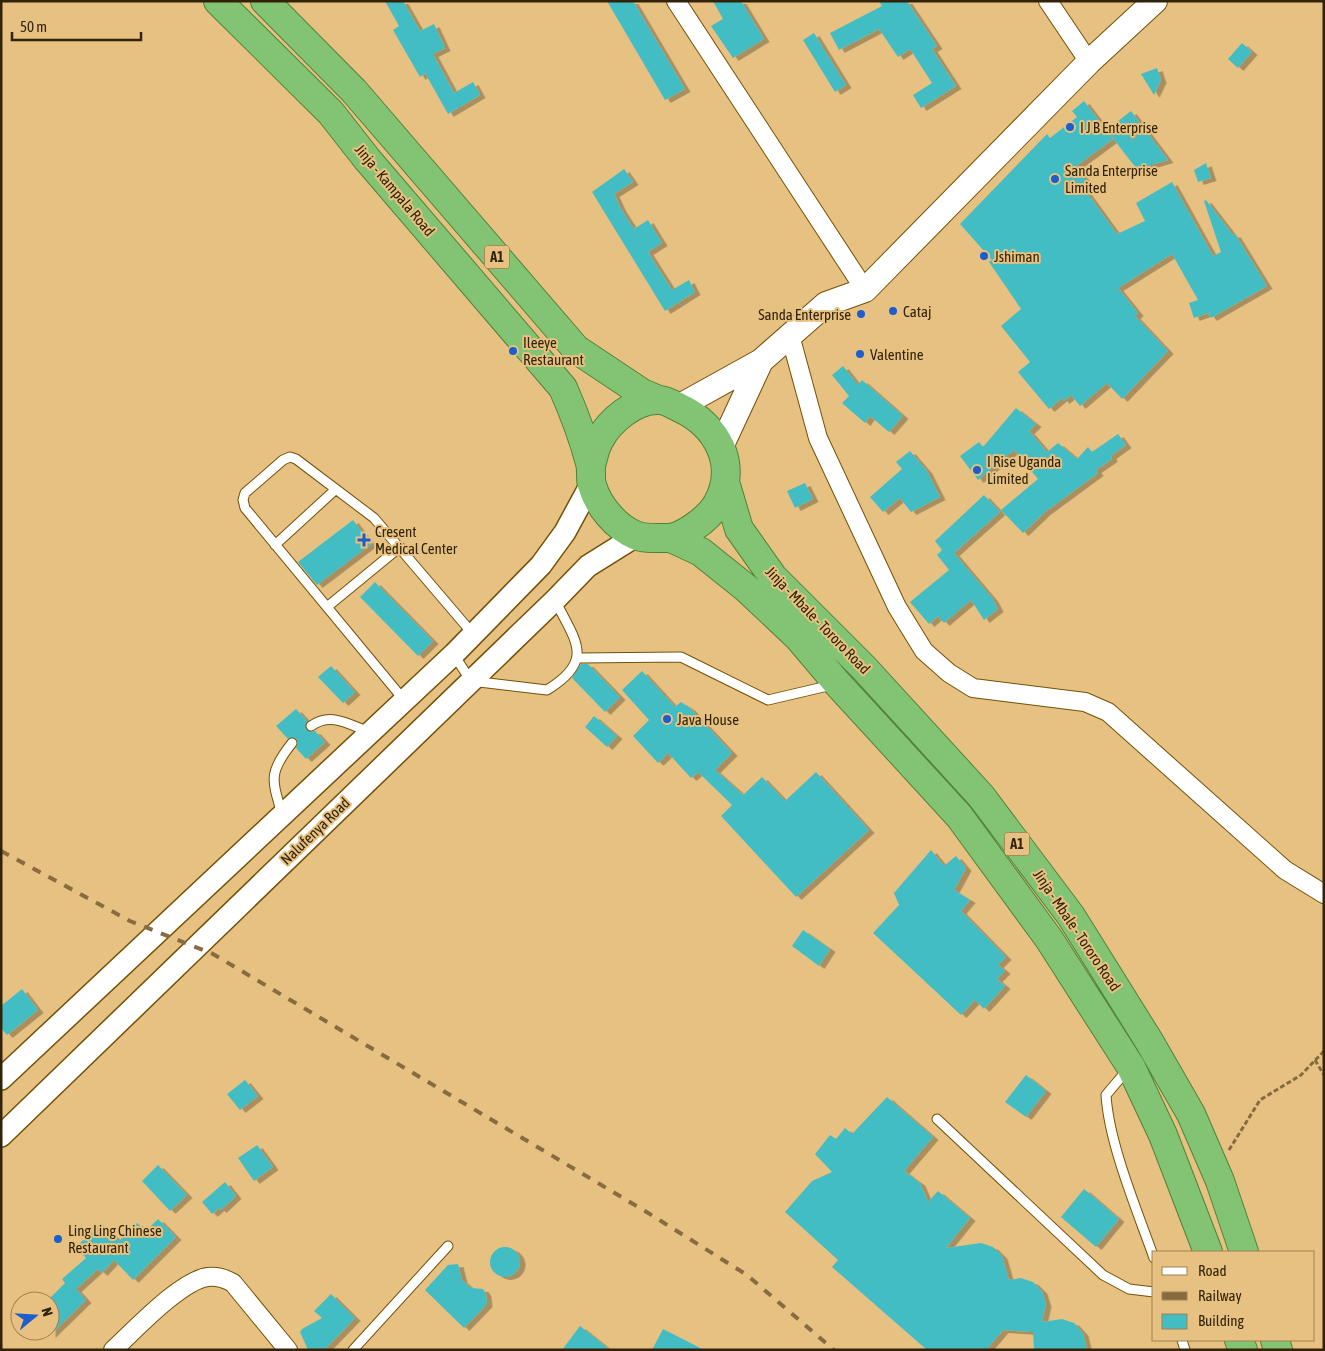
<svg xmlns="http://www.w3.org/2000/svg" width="1325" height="1351" viewBox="0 0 1325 1351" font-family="'Asap Condensed',sans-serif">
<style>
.building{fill:#43bdc4;filter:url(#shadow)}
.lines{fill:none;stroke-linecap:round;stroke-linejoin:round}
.service-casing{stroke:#735106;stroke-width:11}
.minor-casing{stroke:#735106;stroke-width:20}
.tertiary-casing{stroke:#735106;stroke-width:24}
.secondary-casing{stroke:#735106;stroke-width:26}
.trunk-casing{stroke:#528338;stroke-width:30}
.path{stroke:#856c40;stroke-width:3;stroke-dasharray:5 2.5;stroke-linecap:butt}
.service{stroke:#fff;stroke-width:9}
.minor{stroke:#fff;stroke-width:18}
.tertiary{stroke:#fff;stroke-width:21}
.secondary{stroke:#fff;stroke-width:24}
.trunk{stroke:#82c474;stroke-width:28}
.rail{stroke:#866c40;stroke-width:4;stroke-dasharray:9 9;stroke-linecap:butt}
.poi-dot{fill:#1d5eca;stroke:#e7c181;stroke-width:2}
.labels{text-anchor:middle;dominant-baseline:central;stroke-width:4;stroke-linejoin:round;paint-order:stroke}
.shield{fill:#e7c181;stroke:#68522c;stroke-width:1}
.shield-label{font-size:14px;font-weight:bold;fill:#322308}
.poi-label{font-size:15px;fill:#322308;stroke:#e7c181;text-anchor:start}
.street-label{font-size:15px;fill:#322308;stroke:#e7c181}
</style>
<defs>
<filter id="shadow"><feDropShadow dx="5.5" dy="3" stdDeviation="0" flood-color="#0004"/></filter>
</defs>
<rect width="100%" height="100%" fill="#e7c181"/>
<path class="building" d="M385 1H403L420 31 434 24 445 48 433 54 454 93 473 82 480 95 448 114 425 73 420 77 393 30 399 26Z
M607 1H633L685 89 665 100Z
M713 1H741L764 39 733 58 711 26 723 19Z
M879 1H907L937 46 932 49 956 86 921 108 913 95 932 83 910 49 898 57 879 29 839 50 830 33 882 6Z
M814 33 846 85 835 92 803 40Z
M1242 43 1252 52 1238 68 1228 59Z
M1157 68 1161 80 1154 95 1141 74Z
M1084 101 1113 139 1075 167 1090 185 1085 190 1117 234 1145 221 1136 203 1172 182 1213 256 1221 252 1204 201 1206 200 1233 235 1235 234 1267 286 1211 318 1208 313 1194 318 1189 303 1198 300 1172 254 1118 288 1138 313 1135 316 1168 351 1122 399 1107 383 1080 406 1071 395 1064 401 1062 398 1049 409 1018 372 1030 362 1001 326 1021 309 989 262 992 260 960 224 1047 134 1050 138 1077 117 1072 111Z
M1131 111 1140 123 1130 143 1144 128 1168 160 1137 169 1125 154 1107 130Z
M1206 163 1211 178 1198 182 1194 170Z
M624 169 633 182 614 194 621 209 634 229 648 220 662 243 648 252 672 290 689 280 695 292 665 311 592 192Z
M843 366 858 385 862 380 903 416 889 432 870 416 865 423 842 403 849 396 832 375Z
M1016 408 1036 424 1029 431 1047 452 1058 443 1077 459 1088 447 1092 452 1118 434 1126 445 1111 456 1112 459 1096 470 1098 473 1045 512 1023 533 1001 510 1038 479 1014 450 978 480 960 456 979 442 983 447Z
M910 451 927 471 940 497 911 512 900 498 883 512 870 497 902 469 896 462Z
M805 483 813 499 795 508 787 491Z
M984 495 1000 512 954 553 993 599 998 609 984 620 971 600 944 623 938 616 929 624 910 602 949 570 937 555 942 550 935 541Z
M353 520 371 544 317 585 298 562Z
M375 582 433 641 418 656 360 597Z
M581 664H588L620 697 605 712 572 678Z
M331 666 355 692 343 703 318 677Z
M642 671 675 707 681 702 690 708 732 753 715 770 743 795 762 777 785 801 816 772 869 830 796 897 721 816 732 805 698 772 691 778 668 753 658 763 633 736 649 720 622 690Z
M296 709 307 721 306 729 310 732 315 731 325 742 306 759 296 748 298 743 296 738 288 739 276 726Z
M594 716 617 736 607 747 585 727Z
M931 850 944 866 956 856 966 868 954 890 970 900 961 911 1006 957 998 965 1005 971 997 979 1005 986 984 1009 975 1000 961 1015 873 933 899 905 894 893Z
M803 930 830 949 819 966 792 946Z
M22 989 38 1010 7 1035 1 1028V1006Z
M1026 1075 1046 1091 1026 1117 1005 1102Z
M245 1080 258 1096 240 1110 227 1094Z
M887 1097 933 1137 904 1171 920 1183 928 1202 938 1191 970 1218 946 1248 981 1243 993 1247 1002 1256 1009 1280 1021 1278 1033 1282 1042 1291 1046 1304 1042 1322 1062 1319 1074 1323 1083 1333 1087 1350H1034L1033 1332 1003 1330 986 1350H927L832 1267 838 1260 785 1212 812 1181 832 1172 815 1154 830 1135 836 1139 845 1128 852 1134Z
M257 1145 273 1167 254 1181 238 1158Z
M158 1165 187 1195 170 1211 142 1181Z
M225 1182 236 1196 221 1210 219 1208 212 1214 202 1202Z
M1084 1189 1119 1219 1096 1247 1061 1217Z
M158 1219 176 1237 133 1280 114 1260 102 1273 98 1269 76 1289 86 1300 50 1335V1298L65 1283 62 1279 86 1258 76 1247 101 1223 119 1241 137 1223 146 1231Z
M490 1262a15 15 0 1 1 30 0a15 15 0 1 1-30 0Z
M458 1264 462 1280 471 1288 483 1289 486 1294 487 1304 464 1328 425 1290 448 1265Z
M331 1294 355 1318 324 1350H308L300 1332 302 1329 322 1318 314 1311Z
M580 1326 610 1350H562Z
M663 1329 704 1350H652Z"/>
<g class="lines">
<defs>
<path id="service" d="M275 545 336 489
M327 607 400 547
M454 655 471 681 547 690C596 660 575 641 555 600
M579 658 681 657 768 700 832 685
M404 700 245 508 243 500 245 493 283 460 290 457 296 459 374 518 473 634
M311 726C331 712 348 724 369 732
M282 814C272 780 268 773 292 743
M1128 1069 1106 1095C1109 1144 1137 1210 1154 1258
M937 1119 1103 1275 1129 1289 1154 1292
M1182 1340 1185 1350
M353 1350 448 1246"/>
<path id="minor" d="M676 1 865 290
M1048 1 1089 62
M790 335 818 438 897 607 924 651 949 673 973 688 1085 702 1108 712 1285 870 1324 894
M113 1350C134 1331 181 1280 208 1277 217 1276 226 1279 233 1283L288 1350"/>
<path id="tertiary" d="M1 1079 454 654 541 565 565 532 591 484
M1 1136 555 600 588 566 636 536"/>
<path id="secondary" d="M678 407 761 361 826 304 865 290 1089 62 1155 1
M721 447 761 361"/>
<path id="trunk" d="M218 1 331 113 367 159 563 388C574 413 583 437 590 463 592 470 590 479 592 485 598 506 616 527 635 535 644 539 656 538 666 538 682 539 709 518 717 504 739 465 717 425 680 408 674 405 665 400 659 400 635 399 609 421 599 441 595 448 593 458 591 466
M265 1 354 91 576 349 642 393 659 400
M725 482 739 529 773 577 865 669 981 796 1071 916 1149 1041 1191 1114 1220 1181 1244 1252
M671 538 701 552 746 588 798 637 837 683 959 816 1049 939 1131 1067 1163 1135 1208 1252
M1239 1340 1243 1350
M1275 1340 1278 1350"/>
</defs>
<use href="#service" class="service-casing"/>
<use href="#minor" class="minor-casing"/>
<use href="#tertiary" class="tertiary-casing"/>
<use href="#secondary" class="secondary-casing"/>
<use href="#trunk" class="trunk-casing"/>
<path class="path" d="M1315 1060 1324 1075
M1229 1150 1260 1100 1301 1075 1324 1051"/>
<use href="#service" class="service"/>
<use href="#minor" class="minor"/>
<use href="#tertiary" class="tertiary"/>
<use href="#secondary" class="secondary"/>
<use href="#trunk" class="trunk"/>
<path class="rail" d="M1 851 130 921 213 954 645 1211 747 1275 834 1350"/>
</g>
<g class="poi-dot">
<circle cx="1070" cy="127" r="5"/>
<circle cx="1055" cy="179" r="5"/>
<circle cx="984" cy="256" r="5"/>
<circle cx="893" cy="311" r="5"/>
<circle cx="861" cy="314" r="5"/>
<circle cx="513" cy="351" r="5"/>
<circle cx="860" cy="354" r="5"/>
<circle cx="977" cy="470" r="5"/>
<path d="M361.5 532.5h5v5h5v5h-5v5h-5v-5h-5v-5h5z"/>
<circle cx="667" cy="719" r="5"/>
<circle cx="58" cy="1239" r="5"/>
</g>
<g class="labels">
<g class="shield">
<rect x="484.5" y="245.5" width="25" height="23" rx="4"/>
<rect x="1004.5" y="832.5" width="25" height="23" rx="4"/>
</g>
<g class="shield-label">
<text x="497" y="257">A1</text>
<text x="1017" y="844">A1</text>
</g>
<g class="poi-label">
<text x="1080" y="127">I J B Enterprise</text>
<text x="1065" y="170">Sanda Enterprise<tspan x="1065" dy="17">Limited</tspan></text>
<text x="994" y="256">Jshiman</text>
<text x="903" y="311">Cataj</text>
<text x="851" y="314" text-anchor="end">Sanda Enterprise</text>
<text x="523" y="342">Ileeye<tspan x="523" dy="17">Restaurant</tspan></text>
<text x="870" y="354">Valentine</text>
<text x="987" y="461">I Rise Uganda<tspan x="987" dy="17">Limited</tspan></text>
<text x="375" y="531">Cresent<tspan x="375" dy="17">Medical Center</tspan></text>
<text x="677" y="719">Java House</text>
<text x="68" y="1230">Ling Ling Chinese<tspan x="68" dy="17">Restaurant</tspan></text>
</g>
<g class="street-label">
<text transform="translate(395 190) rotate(50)">Jinja - Kampala Road</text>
<text transform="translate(818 620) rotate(46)">Jinja - Mbale - Tororo Road</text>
<text transform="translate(315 831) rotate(-44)">Nalufenya Road</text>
<text transform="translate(1077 930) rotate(56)">Jinja - Mbale - Tororo Road</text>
</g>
</g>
<rect width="1325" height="1351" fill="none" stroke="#322308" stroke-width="5"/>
<rect x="1152" y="1251" width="162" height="90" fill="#e7c181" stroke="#9f8251"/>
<rect x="1162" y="1267" width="25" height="8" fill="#ffffff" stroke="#9f8251"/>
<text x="1198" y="1276" font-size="15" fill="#322308">Road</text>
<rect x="1162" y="1292" width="25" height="8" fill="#866c40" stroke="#9f8251"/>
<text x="1198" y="1301" font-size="15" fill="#322308">Railway</text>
<rect x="1162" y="1314" width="25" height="15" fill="#43bdc4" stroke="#9f8251"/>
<text x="1198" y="1326" font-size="15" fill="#322308">Building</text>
<g transform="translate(35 1316) rotate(72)"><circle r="24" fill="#e7c181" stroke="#9f8251"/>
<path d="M0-4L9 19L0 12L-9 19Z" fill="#1d5eca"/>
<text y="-8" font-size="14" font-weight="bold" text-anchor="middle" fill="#322308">N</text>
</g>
<path d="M12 32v8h129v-8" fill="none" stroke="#322308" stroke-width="2.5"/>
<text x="20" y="32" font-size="15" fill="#322308" stroke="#e7c181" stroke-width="4" paint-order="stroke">50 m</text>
</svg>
